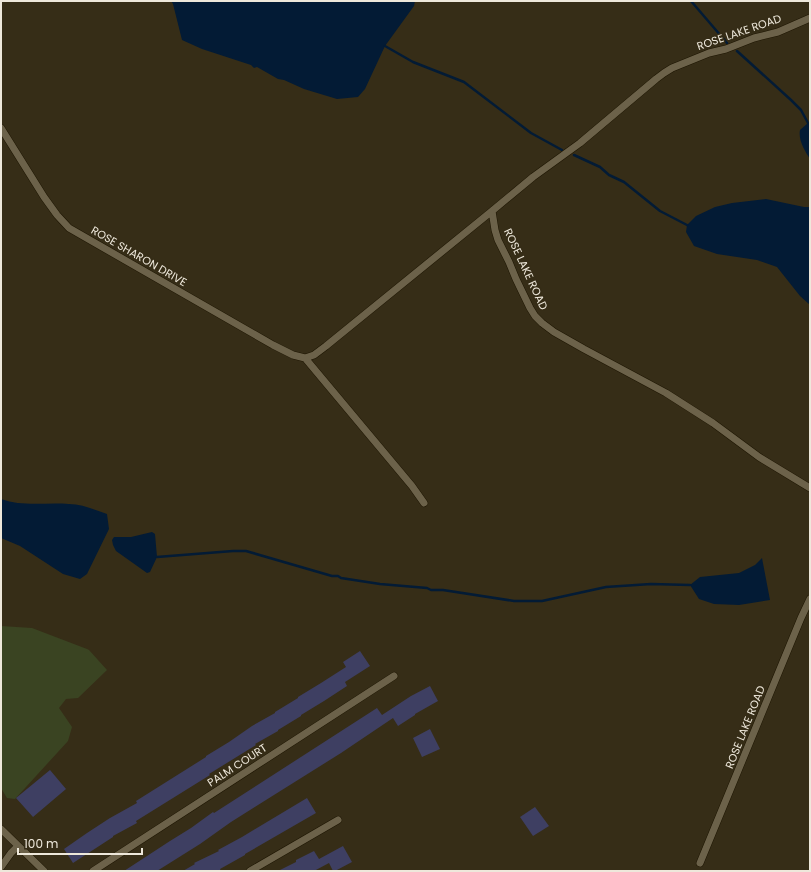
<svg xmlns="http://www.w3.org/2000/svg" width="811" height="872" viewBox="0 0 811 872" font-family="Poppins,sans-serif">
<style>
.green{fill:#3a4422}
.water{fill:#031b35}
.lines{fill:none;stroke-linecap:round;stroke-linejoin:round}
.stream{stroke:#031b35;stroke-width:2.5}
.building{fill:#3e3f62}
.minor-casing{stroke:#1d1502;stroke-width:8}
.minor{stroke:#6c624a;stroke-width:7}
.labels{text-anchor:middle;dominant-baseline:central;stroke-width:3;stroke-linejoin:round;paint-order:stroke}
.street-label{font-size:11px;fill:#eee8db;stroke:#362d17}
</style>
<rect width="100%" height="100%" fill="#362d17"/>
<path class="green" d="M1 626 32 628 87 649 89 650 107 670 78 698 66 699 59 708 72 727 68 741 15 799 7 798 1 788Z"/>
<path class="water" d="M171 1H415L414 6 385 46 365 89 358 97 337 99 304 89 284 80 278 79 257 67 254 68 251 65 202 49 182 40 173 4Z
M808 123H810V159C805 151 798 140 800 130Z
M766 199 804 207H810V305L800 296 777 267 757 260 717 254 694 246 686 232 687 225 696 216 715 207 732 203Z
M1 499C23 507 46 502 69 504 82 504 95 510 107 514L109 529 87 574 80 579 63 574 20 546 1 538Z
M152 532 155 534 157 557 150 572 147 573 116 551 113 545 112 540 114 537H131Z
M762 558 770 600 739 605 714 604 699 599 690 585 700 577 739 573 755 565Z"/>
<g class="lines">
<path class="stream" d="M691 1 727 43
M385 46 413 62 464 82 531 133 562 150
M737 51 791 100 801 110 808 123
M574 155 600 167 609 175 624 182 660 211 687 225
M157 557 233 551H246L332 576H338L341 578 380 584 427 588 431 590H443L514 601H542L606 587 651 584 690 585"/>
</g>
<path class="building" d="M360 651 370 666 345 682 347 686 324 701 301 715V716L278 730V731L255 744 256 745 209 774 210 775 136 821 137 823 113 836V837L73 863 64 849 87 833 110 818 137 803 136 801 206 757V756L229 742 252 726 275 713V712L298 698V697L321 683 346 667 343 662Z
M430 686 438 701 415 714V715L398 726 393 718 341 753 231 822 200 844 157 871H124L170 841 191 828 213 812 214 813 377 708 382 715 411 696Z
M430 729 440 749 422 757 413 738Z
M50 770 66 789 33 817 16 798Z
M307 798 316 813 245 854V855L220 869 221 871H183L195 864 194 863 219 851 218 850 242 837Z
M535 807 549 826 533 836 520 817Z
M343 846 352 862 335 871H333L329 863 314 871H278L296 862V860L314 851 319 859Z"/>
<g class="lines">
<defs>
<path id="minor" d="M810 18 778 32 754 38 726 49 709 53 672 68 664 73 656 79 580 143 533 177 492 211 495 230 498 240 509 262 516 279 530 308 535 316 542 323 554 332 584 349 666 393 713 423 759 457 810 488
M1 128 44 197 57 215 69 228 273 345 293 355 305 358 412 486 424 503
M305 358 314 355 326 346 492 211
M1 829 44 871
M700 863 801 618 810 599
M1 867 11 853 18 846
M93 871 394 676
M250 871 338 820"/>
</defs>
<use href="#minor" class="minor-casing"/>
<use href="#minor" class="minor"/>
</g>
<g class="labels">
<g class="street-label">
<text transform="translate(739 32) rotate(-19)">ROSE LAKE ROAD</text>
<text transform="translate(139 256) rotate(30)">ROSE SHARON DRIVE</text>
<text transform="translate(526 269) rotate(65)">ROSE LAKE ROAD</text>
<text transform="translate(745 727) rotate(-68)">ROSE LAKE ROAD</text>
<text transform="translate(237 765) rotate(-33)">PALM COURT</text>
</g>
</g>
<rect width="811" height="872" fill="none" stroke="#eee8db" stroke-width="4"/>
<path d="M18 848v6h124v-6" fill="none" stroke="#eee8db" stroke-width="2"/>
<text x="24" y="848" font-size="12" fill="#eee8db" stroke="#362d17" stroke-width="3" paint-order="stroke">100 m</text>
</svg>
